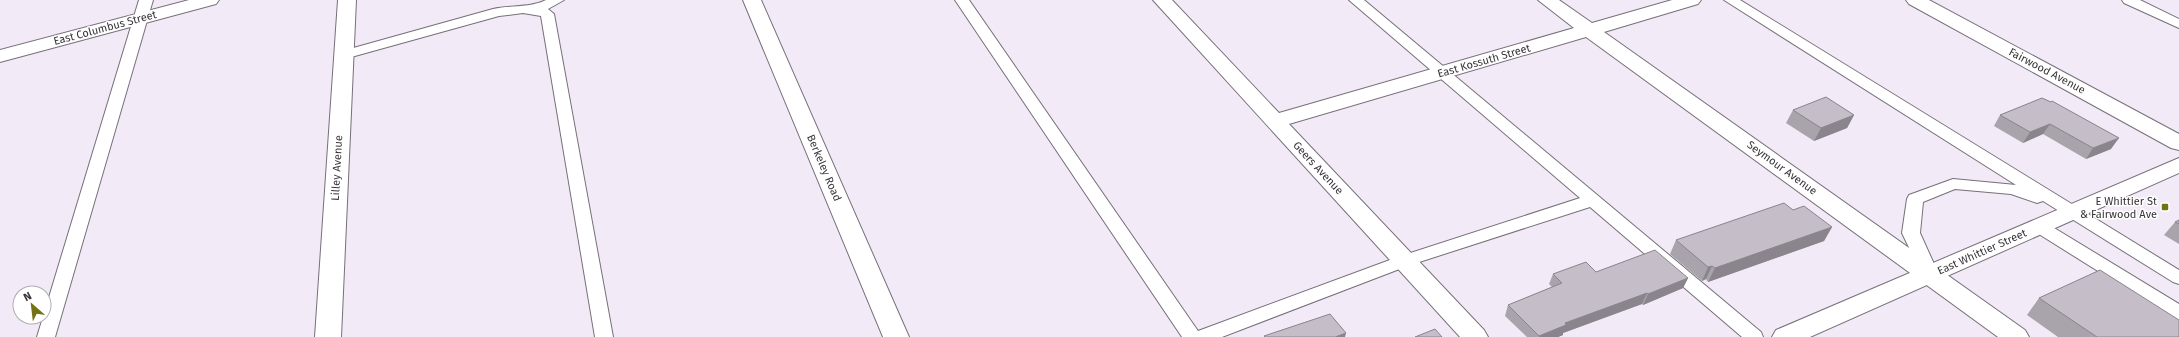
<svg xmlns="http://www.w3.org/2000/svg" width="2179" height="337" viewBox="0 0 2179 337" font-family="'Fira Sans',sans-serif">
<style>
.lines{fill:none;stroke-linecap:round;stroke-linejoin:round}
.service-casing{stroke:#776f79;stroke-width:2}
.minor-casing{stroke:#776f79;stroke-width:2}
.tertiary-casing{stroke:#776f79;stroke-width:2}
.service{fill:#fff;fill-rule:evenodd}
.minor{fill:#fff;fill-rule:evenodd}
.tertiary{fill:#fff;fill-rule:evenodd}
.wall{fill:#a9a3ac}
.shaded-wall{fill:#8a848c}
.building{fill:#c5bdc8;stroke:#8a848c}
.poi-dot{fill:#757215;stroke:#fff;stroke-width:1.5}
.labels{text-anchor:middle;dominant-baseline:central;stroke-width:3;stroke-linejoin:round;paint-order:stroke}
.street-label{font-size:11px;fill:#39353a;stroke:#fff}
.poi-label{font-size:11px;fill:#39353a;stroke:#fff;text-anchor:end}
</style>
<rect width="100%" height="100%" fill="#f2eaf6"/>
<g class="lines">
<defs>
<path id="service" d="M139 0H153L55 337H37Z
M546 0H564L548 9 554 14 613 337H595L541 16 523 13 499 16 344 59 337 55 339 52 493 9C511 5 530 8 546 0Z
M955 0H969L1198 331 1398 257 1580 198 1349 0H1364L1761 332 1763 337H1742L1590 207 1410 265 1222 337H1182Z
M1724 0H1740L2179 270V284L2173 282 2043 201 2037 203 2011 194 1955 189 1923 202 1920 233 1939 275 1936 279 1930 281 1924 279 1902 233 1907 199 1909 195 1953 179 2016 185Z
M2122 0H2140L2179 19V28L2124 3Z
M2040 221 2046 223 2179 304V320L2173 318 2034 231 2032 227 2034 223Z"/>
<path id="minor" d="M189 0H219L216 4 0 62V50Z
M338 0H356L341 337H315Z
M743 0H761L909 337H883Z
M1153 0H1172L1279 113 1574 28 1538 0H1559L1592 23 1672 0H1701L1698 4 1604 32 2025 330 2029 337H1998L1586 37 1289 124 1484 330 1488 337H1460Z"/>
<path id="tertiary" d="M1906 0H1929L2179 134V150L2171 148 1909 4Z
M2179 158V173L1810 337H1772L1776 330Z"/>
</defs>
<use href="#service" class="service-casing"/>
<use href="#minor" class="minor-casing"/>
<use href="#tertiary" class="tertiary-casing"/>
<use href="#service" class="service"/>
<use href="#minor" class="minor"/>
<use href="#tertiary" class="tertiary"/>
</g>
<path class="wall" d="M2042 98 2111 149 2086 159 2043 134 2023 143 1994 126 2000 115Z
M1793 110 1854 115 1847 128 1814 141 1786 123Z
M1793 210 1832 227 1824 241 1708 282 1706 279 1702 281 1670 254 1676 240Z
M2179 220V244L2164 235 2175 222Z
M1596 272 1688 278 1683 288 1643 305 1642 304 1563 333V335L1558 337H1527L1505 316 1508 305 1552 287 1549 284 1553 274Z
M2039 298 2179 337H2058L2027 315Z"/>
<path class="shaded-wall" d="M1854 115 1847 128 1814 141 1821 128Z
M2050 124 2043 134 2023 143 2030 132Z
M2119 138 2111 149 2086 159 2093 148Z
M1832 227 1824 241 1708 282 1715 268Z
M1712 266 1706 279 1702 281 1708 267Z
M1688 278 1683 288 1643 305 1648 294Z
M1647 293 1642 304 1563 333V335L1558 337H1539V336L1565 323Z
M1346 333 1345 337H1335Z"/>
<path class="building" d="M1826 97 1854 115 1821 128 1793 110Z
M2042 98 2051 102 2052 101 2119 138 2093 148 2050 124 2030 132 2000 115Z
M1784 203 1793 210 1804 206 1832 227 1715 268 1712 266 1708 267 1676 240Z
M2179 220V224L2175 222Z
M1655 250 1688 278 1648 294 1647 293 1565 323 1566 325 1539 336 1508 305 1562 283 1553 274 1586 262 1596 272Z
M2100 270 2179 320V337H2097L2039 298Z
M1330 314 1346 333 1335 337H1265L1264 336Z
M1435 329 1442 337H1415Z"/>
<rect class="poi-dot" x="2161" y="203" width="8" height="8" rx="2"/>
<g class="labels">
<g class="street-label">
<text transform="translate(105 28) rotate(-15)">East Columbus Street</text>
<text transform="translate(1484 61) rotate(-16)">East Kossuth Street</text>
<text transform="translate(2047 71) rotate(28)">Fairwood Avenue</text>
<text transform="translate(337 168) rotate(-87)">Lilley Avenue</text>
<text transform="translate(824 168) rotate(67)">Berkeley Road</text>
<text transform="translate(1318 168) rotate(47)">Geers Avenue</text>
<text transform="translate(1782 168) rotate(36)">Seymour Avenue</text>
<text transform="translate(1982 252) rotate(-24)">East Whittier Street</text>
</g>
<g class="poi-label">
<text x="2157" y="201">E Whittier St<tspan x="2157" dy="13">&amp; Fairwood Ave</tspan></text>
</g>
</g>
<g transform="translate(32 305) rotate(332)"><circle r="19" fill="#ffffff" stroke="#b0aeb0"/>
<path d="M0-3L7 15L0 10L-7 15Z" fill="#757215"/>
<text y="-6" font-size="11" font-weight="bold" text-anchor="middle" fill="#39353a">N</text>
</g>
</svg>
